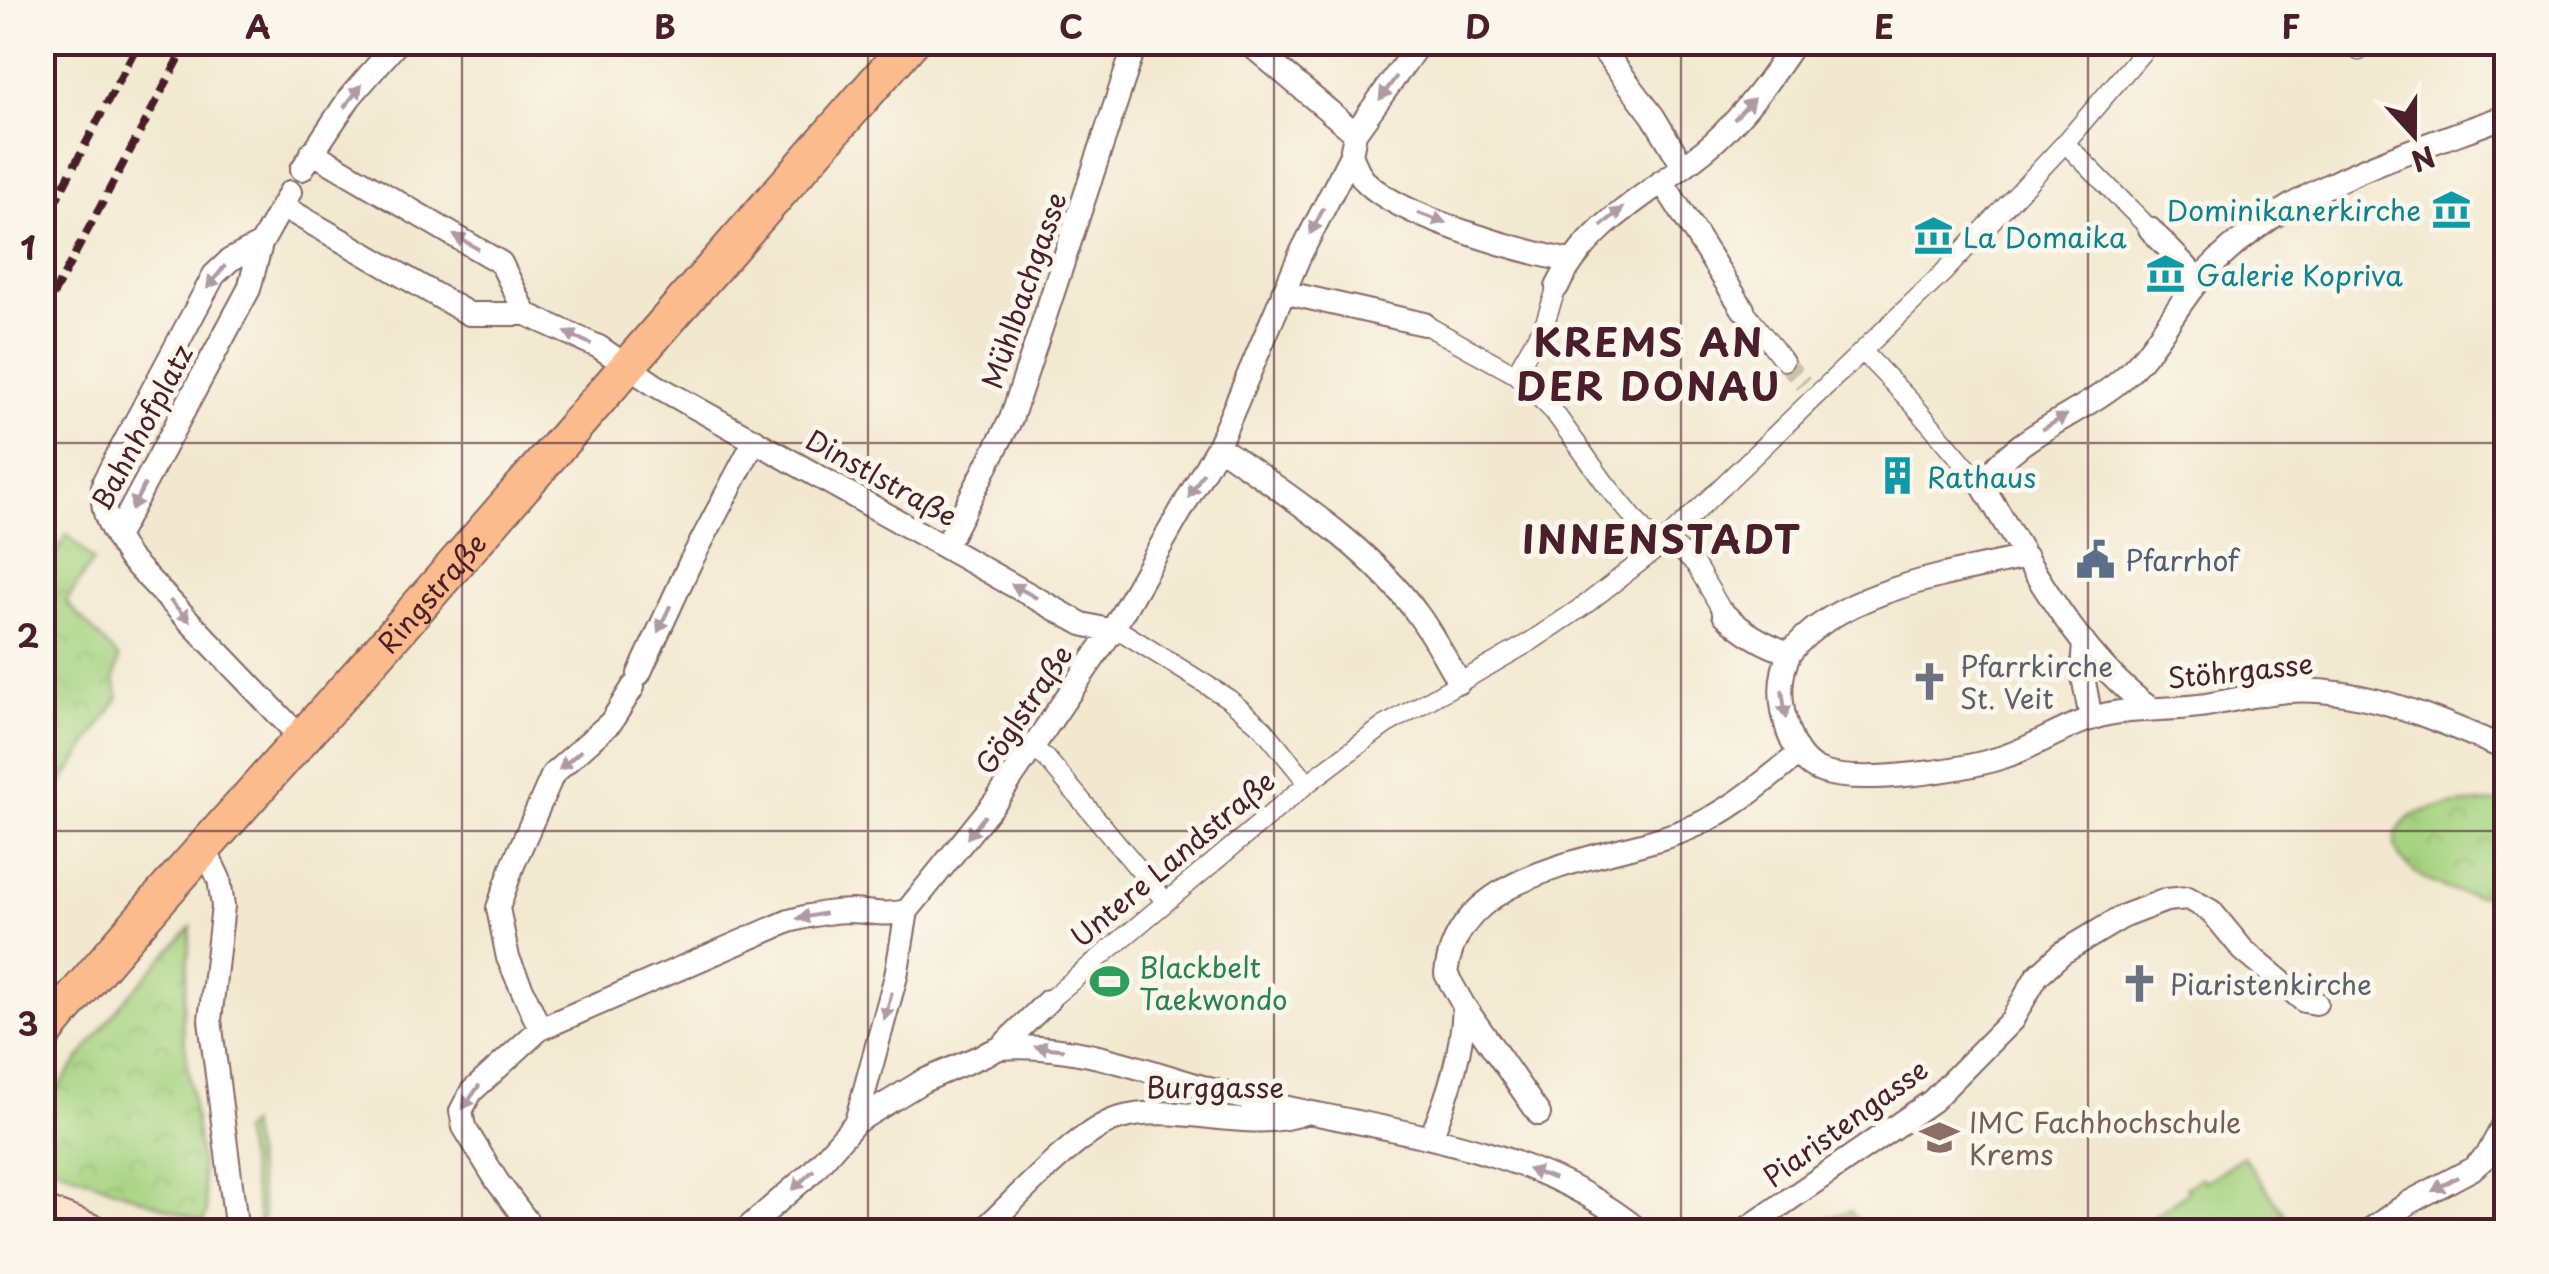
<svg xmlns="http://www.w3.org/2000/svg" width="2549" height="1274" viewBox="0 0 2549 1274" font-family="'Playpen Sans',sans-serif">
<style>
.grass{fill:url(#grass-tufts);stroke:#787956;stroke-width:2.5}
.park{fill:url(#park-crowns);stroke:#787956;stroke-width:2.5}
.pitch{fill:#a6d380;stroke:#787956;stroke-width:2.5}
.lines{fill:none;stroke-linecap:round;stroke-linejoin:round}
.pedestrian-tunnel{stroke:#d0c0ae;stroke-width:18;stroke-dasharray:18 9;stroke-linecap:butt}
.pedestrian-casing{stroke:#856564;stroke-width:21}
.minor-casing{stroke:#856564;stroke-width:26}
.secondary-casing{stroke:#856564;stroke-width:34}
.primary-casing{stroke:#856564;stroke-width:39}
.pedestrian{stroke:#fff;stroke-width:18}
.minor{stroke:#fff;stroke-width:22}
.secondary{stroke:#fde4d1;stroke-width:30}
.primary{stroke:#fbbb8c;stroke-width:35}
.rail{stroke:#4a1f2b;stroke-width:8;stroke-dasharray:15 8;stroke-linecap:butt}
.oneway{fill:#ae9aa0}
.grid{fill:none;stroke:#4a1f2b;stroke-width:2.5;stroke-opacity:0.55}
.labels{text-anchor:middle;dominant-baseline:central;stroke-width:10;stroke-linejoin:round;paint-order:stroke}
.culture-label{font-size:28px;fill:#0d838f;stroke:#fbf7ec;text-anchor:start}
.street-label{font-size:28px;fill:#4a1f2b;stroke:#fbf7ec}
.service-label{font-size:28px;fill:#4e5e75;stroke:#fbf7ec;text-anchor:start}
.worship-label{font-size:28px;fill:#5b616d;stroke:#fbf7ec;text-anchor:start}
.leisure-label{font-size:28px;fill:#27864d;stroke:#fbf7ec;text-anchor:start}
.education-label{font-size:28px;fill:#785e54;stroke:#fbf7ec;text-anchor:start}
.district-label{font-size:38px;font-weight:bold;letter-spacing:2.5px;fill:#4a1f2b;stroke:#fbf7ec}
.neatline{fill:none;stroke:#4a1f2b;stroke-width:4}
.grid-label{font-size:32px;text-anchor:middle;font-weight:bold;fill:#4a1f2b}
</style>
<defs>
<pattern id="grass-tufts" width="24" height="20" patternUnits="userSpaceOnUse" patternTransform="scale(2.5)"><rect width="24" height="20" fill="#a6d380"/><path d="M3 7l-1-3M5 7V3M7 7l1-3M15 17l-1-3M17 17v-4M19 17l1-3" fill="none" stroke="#90b56f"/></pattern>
<pattern id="park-crowns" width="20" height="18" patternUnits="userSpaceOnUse" patternTransform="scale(2.5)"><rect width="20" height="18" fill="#a6d380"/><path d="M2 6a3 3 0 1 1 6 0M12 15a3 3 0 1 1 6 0" fill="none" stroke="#90b56f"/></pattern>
</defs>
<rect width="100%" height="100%" fill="#fbf7ec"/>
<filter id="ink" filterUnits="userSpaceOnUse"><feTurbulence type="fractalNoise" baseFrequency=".01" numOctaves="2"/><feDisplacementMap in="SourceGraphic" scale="20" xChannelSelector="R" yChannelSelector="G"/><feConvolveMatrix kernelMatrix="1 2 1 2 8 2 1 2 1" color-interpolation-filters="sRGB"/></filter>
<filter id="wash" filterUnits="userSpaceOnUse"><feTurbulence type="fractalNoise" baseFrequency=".0048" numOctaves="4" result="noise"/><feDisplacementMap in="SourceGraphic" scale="40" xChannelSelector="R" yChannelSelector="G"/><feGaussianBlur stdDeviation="2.25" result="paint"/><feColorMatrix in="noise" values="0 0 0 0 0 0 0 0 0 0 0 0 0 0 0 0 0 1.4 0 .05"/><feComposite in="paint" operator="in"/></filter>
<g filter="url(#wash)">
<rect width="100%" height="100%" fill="#f2e8cf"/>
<path class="grass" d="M249 1125 264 1216 260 1223 242 1131Z"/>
<path class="park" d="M67 534 93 561 66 602 119 658 114 679 119 697 43 812V575Z
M2506 802V884C2499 890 2489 896 2478 896 2447 895 2363 858 2408 819 2425 804 2483 803 2506 802Z
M191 927 182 1022 207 1213 203 1222 42 1162 43 1107 120 1005Z
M1850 1211 1865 1231H1789Z"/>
<path class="pitch" d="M2243 1156 2297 1231H2133L2188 1192 2186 1188 2201 1177 2205 1182Z"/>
</g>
<g filter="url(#ink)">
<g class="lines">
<path class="pedestrian-tunnel" d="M1784 361 1804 384"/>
<defs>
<path id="pedestrian" d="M2348 42 2359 51
M2065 143 2150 229
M1743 309 1784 361
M1424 324 1515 374 1554 412 1605 483 1658 548
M1862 351 1913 404 1982 485
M1515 374 1545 322 1557 287
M1658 548H1677L1695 564 1724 614
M1112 631 1124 633 1229 699 1263 728 1308 783
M1034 749 1047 759 1166 902
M1048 1001 1308 783 1384 726 1530 642 1585 605 1658 548 1942 274 2065 143 2151 42"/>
<path id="minor" d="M1247 42 1355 133
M1597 42 1653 116 1683 166
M312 152 501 263 526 314
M1351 155C1355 163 1359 176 1366 182 1402 218 1518 250 1569 261
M302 169 350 97 398 42
M1662 181 1743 309
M282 206 469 314H526L599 347 655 385 1082 624 1112 631
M2150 229 2199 280
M261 244 230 260 214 275 104 481C98 513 113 532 129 558L301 738
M1557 287C1591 218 1658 191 1713 143 1745 114 1771 78 1795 42
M1283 292 1424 324
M1218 446C1288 496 1368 545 1419 616 1434 637 1446 660 1459 682
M116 537 249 289 261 244 290 192
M945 547 1011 419 1136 42
M1724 614C1744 633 1764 645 1790 653 1839 590 1951 574 2026 557
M2084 643 2082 671 2091 719
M1790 653C1777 678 1780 707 1789 734 1795 750 1805 766 1823 772 1861 785 1964 770 2003 757 2038 746 2072 721 2108 714 2137 708 2169 710 2199 706 2228 702 2258 693 2288 691 2362 686 2440 720 2506 749
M639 674 690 563 755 440
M2151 709C2076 655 2030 563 1982 485 2014 436 2071 419 2115 385 2156 354 2175 302 2211 267 2292 185 2402 155 2506 116
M204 847 219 879 223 906 210 1020 237 1232
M540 1029 508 958 498 908 513 865 553 774 611 722 633 687
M1000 1048C1072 1042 1140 1069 1209 1089 1350 1129 1524 1134 1641 1232
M1539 1114 1464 1006 1446 974C1458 861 1618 862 1697 825 1735 808 1765 780 1798 755
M856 1122 896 976 907 911 998 798 1112 631 1218 446 1299 257 1351 155 1355 133 1420 42
M1431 1137C1449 1094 1462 1053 1464 1006
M535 1232 497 1181 464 1127 461 1111 471 1092 540 1029 789 921C810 915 830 911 852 911 872 912 888 916 907 911
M743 1232 812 1172 856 1122 923 1081 1000 1048 1048 1001
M981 1232C1015 1201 1076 1132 1117 1119 1179 1100 1247 1136 1307 1112
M1742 1232 1932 1101 2012 1020 2037 976 2062 953 2124 916 2166 900 2188 898 2211 911 2243 950 2304 1001 2316 1003
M2367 1232 2410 1202 2472 1169 2487 1156 2506 1120"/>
<path id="secondary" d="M42 1211 98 1232"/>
<g id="primary">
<path id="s1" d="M42 1036C154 900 274 771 390 639 564 440 736 240 911 42"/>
</g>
</defs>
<use href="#pedestrian" class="pedestrian-casing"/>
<use href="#minor" class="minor-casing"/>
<use href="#secondary" class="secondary-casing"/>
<use href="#primary" class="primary-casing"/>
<use href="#pedestrian" class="pedestrian"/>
<use href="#minor" class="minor"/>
<use href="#secondary" class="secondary"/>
<use href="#primary" class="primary"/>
<path class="rail" d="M42 227 139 42
M42 316 188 42"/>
</g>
<defs><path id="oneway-solid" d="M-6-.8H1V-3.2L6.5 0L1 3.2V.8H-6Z" transform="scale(2.5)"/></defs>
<g class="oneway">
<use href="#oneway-solid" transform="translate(1388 88) rotate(126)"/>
<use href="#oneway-solid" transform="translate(353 96) rotate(-52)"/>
<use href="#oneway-solid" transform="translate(1744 109) rotate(-47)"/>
<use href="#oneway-solid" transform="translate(1612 217) rotate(-40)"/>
<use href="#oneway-solid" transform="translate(1432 218) rotate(20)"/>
<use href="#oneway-solid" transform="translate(1317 221) rotate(117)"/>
<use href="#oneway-solid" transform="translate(466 242) rotate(-150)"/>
<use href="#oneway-solid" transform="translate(216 277) rotate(128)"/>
<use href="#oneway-solid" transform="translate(578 338) rotate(-155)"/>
<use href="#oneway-solid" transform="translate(2055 422) rotate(-31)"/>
<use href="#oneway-solid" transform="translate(1196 485) rotate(120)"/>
<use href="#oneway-solid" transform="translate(138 497) rotate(118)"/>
<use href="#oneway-solid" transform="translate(1024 591) rotate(-151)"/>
<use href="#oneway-solid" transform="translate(180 611) rotate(46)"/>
<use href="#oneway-solid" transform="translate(664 619) rotate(115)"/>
<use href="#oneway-solid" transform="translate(1784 704) rotate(82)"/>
<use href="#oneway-solid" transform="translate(570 760) rotate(139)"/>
<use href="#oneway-solid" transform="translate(976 827) rotate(128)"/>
<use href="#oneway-solid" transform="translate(811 916) rotate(169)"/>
<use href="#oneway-solid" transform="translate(888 1006) rotate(105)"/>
<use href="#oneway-solid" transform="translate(1049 1048) rotate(-174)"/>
<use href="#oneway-solid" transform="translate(471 1097) rotate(125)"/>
<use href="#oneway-solid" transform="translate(1541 1174) rotate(-161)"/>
<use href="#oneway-solid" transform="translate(803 1180) rotate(137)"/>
<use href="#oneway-solid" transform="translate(2445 1184) rotate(151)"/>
</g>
</g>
<path class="grid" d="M462 42V1232M868 42V1232M1274 42V1232M1681 42V1232M2088 42V1232M42 443H2506M42 831H2506"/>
<defs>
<symbol id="museum-bare" viewBox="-9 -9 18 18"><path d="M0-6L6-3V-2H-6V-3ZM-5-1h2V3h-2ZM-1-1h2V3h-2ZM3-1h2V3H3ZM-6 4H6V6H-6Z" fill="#0f9aa8" stroke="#fbf7ec" stroke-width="2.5" paint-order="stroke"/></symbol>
<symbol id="building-bare" viewBox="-9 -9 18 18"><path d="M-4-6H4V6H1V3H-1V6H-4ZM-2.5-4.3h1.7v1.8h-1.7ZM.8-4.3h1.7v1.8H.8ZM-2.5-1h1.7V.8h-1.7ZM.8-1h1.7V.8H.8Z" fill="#0f9aa8" stroke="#fbf7ec" stroke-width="2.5" paint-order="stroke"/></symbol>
<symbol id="civic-bare" viewBox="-9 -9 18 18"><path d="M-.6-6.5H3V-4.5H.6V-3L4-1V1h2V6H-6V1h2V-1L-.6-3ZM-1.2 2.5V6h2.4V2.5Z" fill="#5c6f8a" stroke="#fbf7ec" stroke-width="2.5" paint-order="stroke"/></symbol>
<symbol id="church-bare" viewBox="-9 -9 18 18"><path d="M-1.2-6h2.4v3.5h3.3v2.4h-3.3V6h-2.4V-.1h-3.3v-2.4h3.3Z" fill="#6b7280" stroke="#fbf7ec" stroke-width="2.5" paint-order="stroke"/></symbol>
<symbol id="stadium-bare" viewBox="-9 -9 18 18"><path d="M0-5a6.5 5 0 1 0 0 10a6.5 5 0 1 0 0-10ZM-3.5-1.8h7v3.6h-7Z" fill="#2e9e5b" stroke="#fbf7ec" stroke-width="2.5" paint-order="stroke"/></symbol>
<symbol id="university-bare" viewBox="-9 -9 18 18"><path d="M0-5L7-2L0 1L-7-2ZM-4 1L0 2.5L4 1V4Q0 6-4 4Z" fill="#8d6e63" stroke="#fbf7ec" stroke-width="2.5" paint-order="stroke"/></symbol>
</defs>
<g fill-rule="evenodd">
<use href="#museum-bare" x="2424" y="182" width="55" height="55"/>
<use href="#museum-bare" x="1906" y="208" width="55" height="55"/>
<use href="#museum-bare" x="2138" y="246" width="55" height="55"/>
<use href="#building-bare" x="1870" y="448" width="55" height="55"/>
<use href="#civic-bare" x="2068" y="532" width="55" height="55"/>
<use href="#church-bare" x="1902" y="654" width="55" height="55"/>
<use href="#stadium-bare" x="1082" y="954" width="55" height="55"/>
<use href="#church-bare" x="2112" y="956" width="55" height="55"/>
<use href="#university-bare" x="1912" y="1110" width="55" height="55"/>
</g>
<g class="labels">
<g class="culture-label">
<text x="2421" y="209" text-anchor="end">Dominikanerkirche</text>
<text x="1963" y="236">La Domaika</text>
<text x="2196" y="274">Galerie Kopriva</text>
<text x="1927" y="476">Rathaus</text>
</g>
<g class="street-label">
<text transform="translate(1023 290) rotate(-71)">Mühlbachgasse</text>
<text transform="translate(141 427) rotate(-62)">Bahnhofplatz</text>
<text transform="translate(882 477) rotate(29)">Dinstlstraße</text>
<text stroke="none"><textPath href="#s1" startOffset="590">Ringstraße</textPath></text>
<text transform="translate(2240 670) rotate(-6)">Stöhrgasse</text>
<text transform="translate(1023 709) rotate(-56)">Göglstraße</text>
<text transform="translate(1172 858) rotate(-40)">Untere Landstraße</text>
<text x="1215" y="1086">Burggasse</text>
<text transform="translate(1845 1122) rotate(-36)">Piaristengasse</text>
</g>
<g class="service-label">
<text x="2125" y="559">Pfarrhof</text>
</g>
<g class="worship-label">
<text x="1960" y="665">Pfarrkirche<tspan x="1960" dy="32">St. Veit</tspan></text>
<text x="2170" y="983">Piaristenkirche</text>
</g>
<g class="leisure-label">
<text x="1139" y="966">Blackbelt<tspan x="1139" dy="32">Taekwondo</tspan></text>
</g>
<g class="education-label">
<text x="1969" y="1121">IMC Fachhochschule<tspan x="1969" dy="32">Krems</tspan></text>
</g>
<g class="district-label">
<text x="1649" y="341">KREMS AN<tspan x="1649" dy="44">DER DONAU</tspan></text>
<text x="1662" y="538">INNENSTADT</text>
</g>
</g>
<rect width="2549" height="1274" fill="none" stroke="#fbf7ec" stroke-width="110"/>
<g transform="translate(2414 135) rotate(159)" stroke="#fbf7ec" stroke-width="8" paint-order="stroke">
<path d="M0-8L18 38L0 25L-18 38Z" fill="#4a1f2b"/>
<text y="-15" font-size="28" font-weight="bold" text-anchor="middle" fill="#4a1f2b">N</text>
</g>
<rect x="55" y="55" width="2439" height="1164" class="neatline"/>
<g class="grid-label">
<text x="258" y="39">A</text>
<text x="665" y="39">B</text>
<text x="1071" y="39">C</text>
<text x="1478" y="39">D</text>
<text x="1884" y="39">E</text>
<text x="2291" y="39">F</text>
<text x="28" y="260">1</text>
<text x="28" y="648">2</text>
<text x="28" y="1036">3</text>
</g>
</svg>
